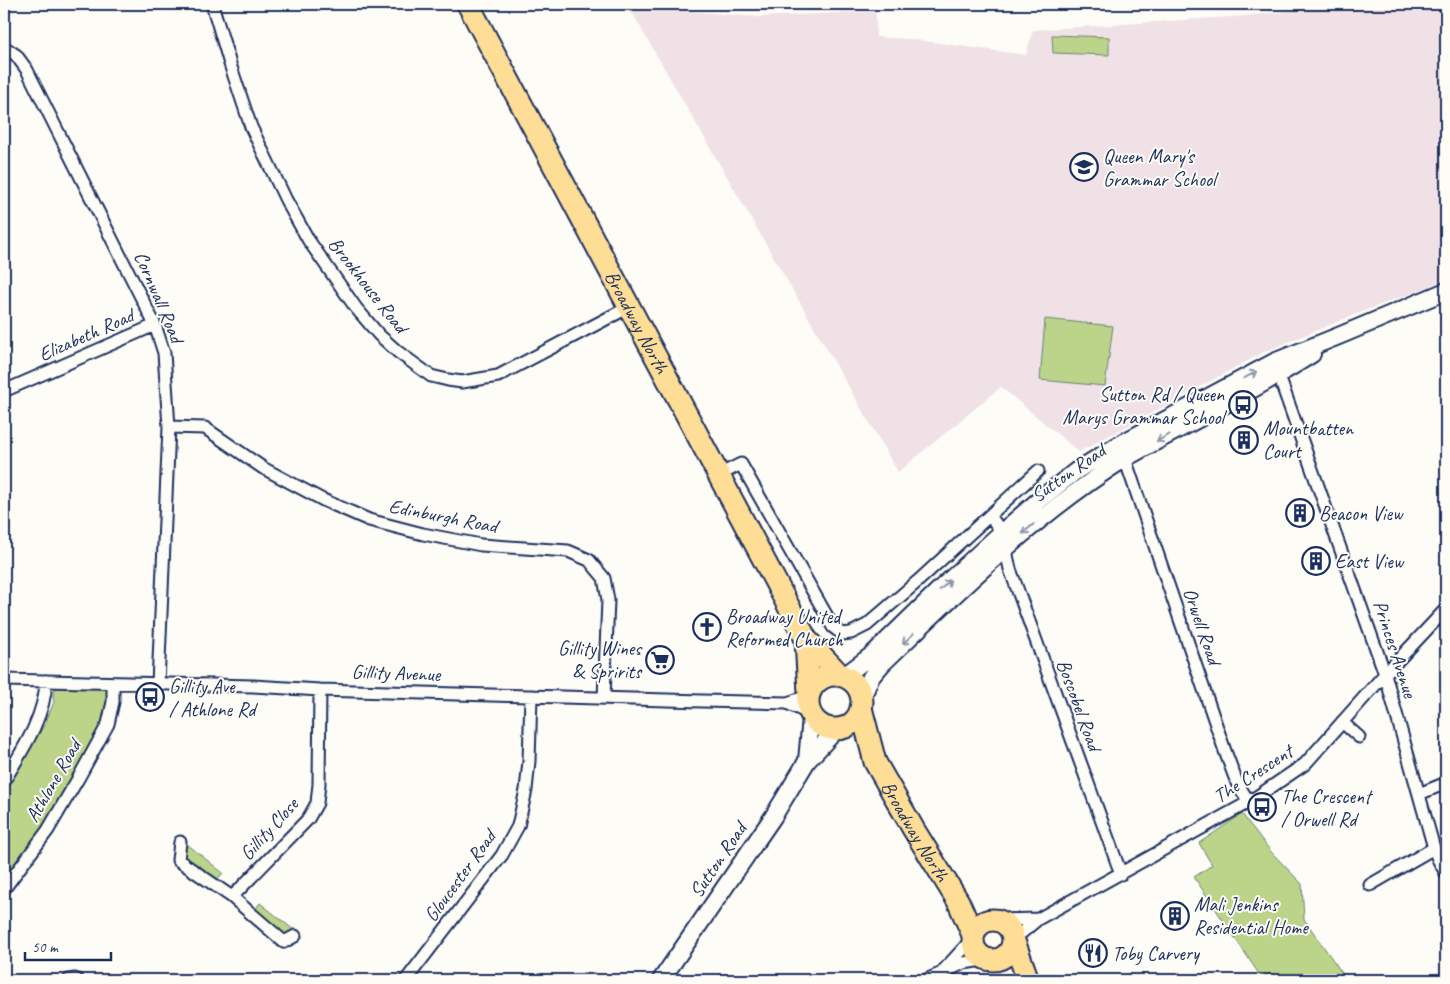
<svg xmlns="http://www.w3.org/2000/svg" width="1450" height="984" viewBox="0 0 1450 984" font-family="Caveat,sans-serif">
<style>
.built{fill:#f0e1e6}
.green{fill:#bbd48a;stroke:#6b8274}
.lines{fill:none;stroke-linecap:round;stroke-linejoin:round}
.street-casing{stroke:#1b2f5e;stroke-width:15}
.secondary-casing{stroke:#1b2f5e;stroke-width:20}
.highway-casing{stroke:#1b2f5e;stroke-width:25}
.street{stroke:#fdfcf7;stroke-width:11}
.secondary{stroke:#fdfcf7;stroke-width:16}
.highway{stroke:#fedd96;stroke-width:21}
.oneway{stroke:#8c96aa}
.labels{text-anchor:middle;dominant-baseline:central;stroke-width:4;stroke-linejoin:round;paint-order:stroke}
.poi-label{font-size:20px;fill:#1b2f5e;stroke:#fdfcf7;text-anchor:start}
.street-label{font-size:20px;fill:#1b2f5e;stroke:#fdfcf7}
</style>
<rect width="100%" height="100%" fill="#fdfcf7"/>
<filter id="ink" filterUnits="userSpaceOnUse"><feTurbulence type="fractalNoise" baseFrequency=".02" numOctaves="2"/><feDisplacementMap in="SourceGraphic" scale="10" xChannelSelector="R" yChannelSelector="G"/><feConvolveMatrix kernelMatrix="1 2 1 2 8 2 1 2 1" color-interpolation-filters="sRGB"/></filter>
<g filter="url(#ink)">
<path class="built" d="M627 4H673L674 10 759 17 876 11V37L910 39 1026 55 1033 30 1245 16 1347 4H1446V280L1359 313 1266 351 1079 452 1001 387 898 472Z"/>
<path class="green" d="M1052 35 1109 37V55L1053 53Z
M1045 319 1113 326 1105 386 1040 380Z
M61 686H101L108 692 111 713 42 833 4 885V791L45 724 54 702 53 696 55 689Z
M1242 814 1272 853 1302 884 1304 919 1347 980H1263L1194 877 1212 865 1199 843Z
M187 844 223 873 215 882 184 857V849Z
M260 903 294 930C289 935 286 935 280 934L253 912Z"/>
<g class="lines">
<defs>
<path id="street" d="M212 4 230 64 251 127 286 200 309 241 356 308 379 335 398 352 431 376 448 380 462 382 498 376 629 307
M4 47 16 55 27 70 141 297 155 325 164 353 169 427 158 684
M1276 368 1385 674 1434 848 1438 859 1446 873
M4 391 155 325
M169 427 205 428 263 468 323 500 369 520 423 534 481 545 568 551 589 560 604 578 608 600 604 698
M1123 453 1225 751 1237 783 1249 802
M719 475 741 464 833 627 842 634 851 633 867 625 918 581 1038 471
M990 516 1002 532 1010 569 1121 874
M4 680 253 686 320 690 702 701 787 703 808 696
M787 703 810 714
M1342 722 1359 737
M4 781C22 751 45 717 46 681
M1419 794 1446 783
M180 842 178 860 232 897 284 942 295 936
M1370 885 1434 848
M4 889 48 830 79 777 108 724 113 702V684
M232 897 308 819 317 803 319 784 320 690
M1000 920 1038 919
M1014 939 1038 919 1249 802 1305 764 1385 674 1446 609
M943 971 973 938
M69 980 75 979 77 980
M406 980 502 855 518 826 526 790 529 761 531 696
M926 980 964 963 988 959"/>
<path id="secondary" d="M844 676 872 655 942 587 1002 532 1039 500 1076 471 1120 444 1274 362 1341 335 1446 291
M862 698 871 677 882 664C958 591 1034 516 1124 459 1140 450 1157 441 1174 432 1220 407 1267 383 1312 354
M807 761 811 717
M661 980 773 817 807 761 836 730"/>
<g id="highway">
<path id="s1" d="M468 4 806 639 840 675"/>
<path d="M806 639 809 693"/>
<circle cx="835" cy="702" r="27"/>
<path id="s2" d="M861 708 875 762 914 830 958 901 973 935"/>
<circle cx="993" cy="940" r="20"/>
<path d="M1014 941 1028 980"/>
</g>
</defs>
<use href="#street" class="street-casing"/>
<use href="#secondary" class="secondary-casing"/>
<use href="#highway" class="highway-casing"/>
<use href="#street" class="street"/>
<use href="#secondary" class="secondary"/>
<use href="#highway" class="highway"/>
</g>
<defs><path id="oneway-shaft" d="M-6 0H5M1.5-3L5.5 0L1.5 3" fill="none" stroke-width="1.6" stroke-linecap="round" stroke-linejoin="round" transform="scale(1.25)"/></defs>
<g class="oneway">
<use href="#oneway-shaft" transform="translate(1250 375) rotate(-28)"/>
<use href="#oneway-shaft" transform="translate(1163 438) rotate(152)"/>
<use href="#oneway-shaft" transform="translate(1028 529) rotate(139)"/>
<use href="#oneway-shaft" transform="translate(945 585) rotate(-43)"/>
<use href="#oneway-shaft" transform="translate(908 639) rotate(136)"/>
</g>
</g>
<defs>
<symbol id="school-ring" viewBox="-11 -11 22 22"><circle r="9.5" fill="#fdfcf7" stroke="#1b2f5e" stroke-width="1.5"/><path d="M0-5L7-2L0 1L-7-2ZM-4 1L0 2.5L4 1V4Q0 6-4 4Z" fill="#1b2f5e"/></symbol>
<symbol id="bus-ring" viewBox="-11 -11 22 22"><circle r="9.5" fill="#fdfcf7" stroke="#1b2f5e" stroke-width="1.5"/><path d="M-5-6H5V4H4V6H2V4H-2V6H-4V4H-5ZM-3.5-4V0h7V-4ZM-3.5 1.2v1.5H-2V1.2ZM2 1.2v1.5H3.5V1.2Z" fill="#1b2f5e"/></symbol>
<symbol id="building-ring" viewBox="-11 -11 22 22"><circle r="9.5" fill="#fdfcf7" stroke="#1b2f5e" stroke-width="1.5"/><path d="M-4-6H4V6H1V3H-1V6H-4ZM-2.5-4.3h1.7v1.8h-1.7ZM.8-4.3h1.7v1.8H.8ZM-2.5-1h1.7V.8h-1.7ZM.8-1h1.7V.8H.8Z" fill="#1b2f5e"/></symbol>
<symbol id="church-ring" viewBox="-11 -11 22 22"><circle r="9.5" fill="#fdfcf7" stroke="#1b2f5e" stroke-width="1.5"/><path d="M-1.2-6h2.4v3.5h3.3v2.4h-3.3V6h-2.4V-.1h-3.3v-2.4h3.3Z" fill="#1b2f5e"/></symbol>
<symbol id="supermarket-ring" viewBox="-11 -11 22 22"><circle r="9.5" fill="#fdfcf7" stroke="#1b2f5e" stroke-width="1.5"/><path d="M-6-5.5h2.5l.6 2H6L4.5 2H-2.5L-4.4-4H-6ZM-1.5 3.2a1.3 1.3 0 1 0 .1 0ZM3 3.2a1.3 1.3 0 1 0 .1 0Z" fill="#1b2f5e"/></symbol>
<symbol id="restaurant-ring" viewBox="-11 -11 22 22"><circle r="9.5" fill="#fdfcf7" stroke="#1b2f5e" stroke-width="1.5"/><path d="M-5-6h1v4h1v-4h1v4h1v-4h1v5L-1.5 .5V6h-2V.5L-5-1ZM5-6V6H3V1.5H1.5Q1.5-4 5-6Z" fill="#1b2f5e"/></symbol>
</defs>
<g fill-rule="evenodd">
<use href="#school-ring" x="1068" y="151" width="32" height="32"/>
<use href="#bus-ring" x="1227" y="389" width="32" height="32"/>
<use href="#building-ring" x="1228" y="424" width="32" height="32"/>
<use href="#building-ring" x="1284" y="497" width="32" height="32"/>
<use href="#building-ring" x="1300" y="545" width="32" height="32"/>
<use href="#church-ring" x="691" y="611" width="32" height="32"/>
<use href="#supermarket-ring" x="644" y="644" width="32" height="32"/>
<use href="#bus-ring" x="134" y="681" width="32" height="32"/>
<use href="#bus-ring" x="1246" y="791" width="32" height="32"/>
<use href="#building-ring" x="1159" y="900" width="32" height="32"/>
<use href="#restaurant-ring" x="1077" y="937" width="32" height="32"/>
</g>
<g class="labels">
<g class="poi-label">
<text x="1103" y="156">Queen Mary's<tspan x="1103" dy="23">Grammar School</tspan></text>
<text x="1224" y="394" text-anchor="end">Sutton Rd / Queen<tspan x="1224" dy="23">Marys Grammar School</tspan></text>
<text x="1263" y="428">Mountbatten<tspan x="1263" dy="23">Court</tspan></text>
<text x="1319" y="513">Beacon View</text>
<text x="1335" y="561">East View</text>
<text x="726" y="616">Broadway United<tspan x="726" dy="23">Reformed Church</tspan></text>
<text x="641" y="648" text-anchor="end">Gillity Wines<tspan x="641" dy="23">&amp; Spririts</tspan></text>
<text x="169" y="686">Gillity Ave<tspan x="169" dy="23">/ Athlone Rd</tspan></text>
<text x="1281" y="796">The Crescent<tspan x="1281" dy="23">/ Orwell Rd</tspan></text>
<text x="1194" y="904">Mali Jenkins<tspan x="1194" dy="23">Residential Home</tspan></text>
<text x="1112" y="953">Toby Carvery</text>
</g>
<g class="street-label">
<text transform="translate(368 285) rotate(52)">Brookhouse Road</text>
<text transform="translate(159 297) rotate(67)">Cornwall Road</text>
<text stroke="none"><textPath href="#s1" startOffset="360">Broadway North</textPath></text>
<text transform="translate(86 335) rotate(-24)">Elizabeth Road</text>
<text transform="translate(1068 473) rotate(-35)">Sutton Road</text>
<text transform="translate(443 516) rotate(11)">Edinburgh Road</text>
<text transform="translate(1202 626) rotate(71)">Orwell Road</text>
<text transform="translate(1395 649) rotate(72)">Princes Avenue</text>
<text transform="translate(396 673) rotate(2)">Gillity Avenue</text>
<text transform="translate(1079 705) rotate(70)">Boscobel Road</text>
<text transform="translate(1253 774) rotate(-33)">The Crescent</text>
<text transform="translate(53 781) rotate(-60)">Athlone Road</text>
<text transform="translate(269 829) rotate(-48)">Gillity Close</text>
<text stroke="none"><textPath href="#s2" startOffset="136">Broadway North</textPath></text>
<text transform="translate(718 860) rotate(-56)">Sutton Road</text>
<text transform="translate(460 876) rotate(-54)">Gloucester Road</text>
</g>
</g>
<rect width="1450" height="984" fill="none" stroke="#fdfcf7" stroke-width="20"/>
<rect x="10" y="10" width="1430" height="964" fill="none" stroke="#1b2f5e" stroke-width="2" filter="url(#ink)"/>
<path d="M25 952v8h86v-8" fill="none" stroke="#1b2f5e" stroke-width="2.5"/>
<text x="32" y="952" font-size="15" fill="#1b2f5e" stroke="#fdfcf7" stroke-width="4" paint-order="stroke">50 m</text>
</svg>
